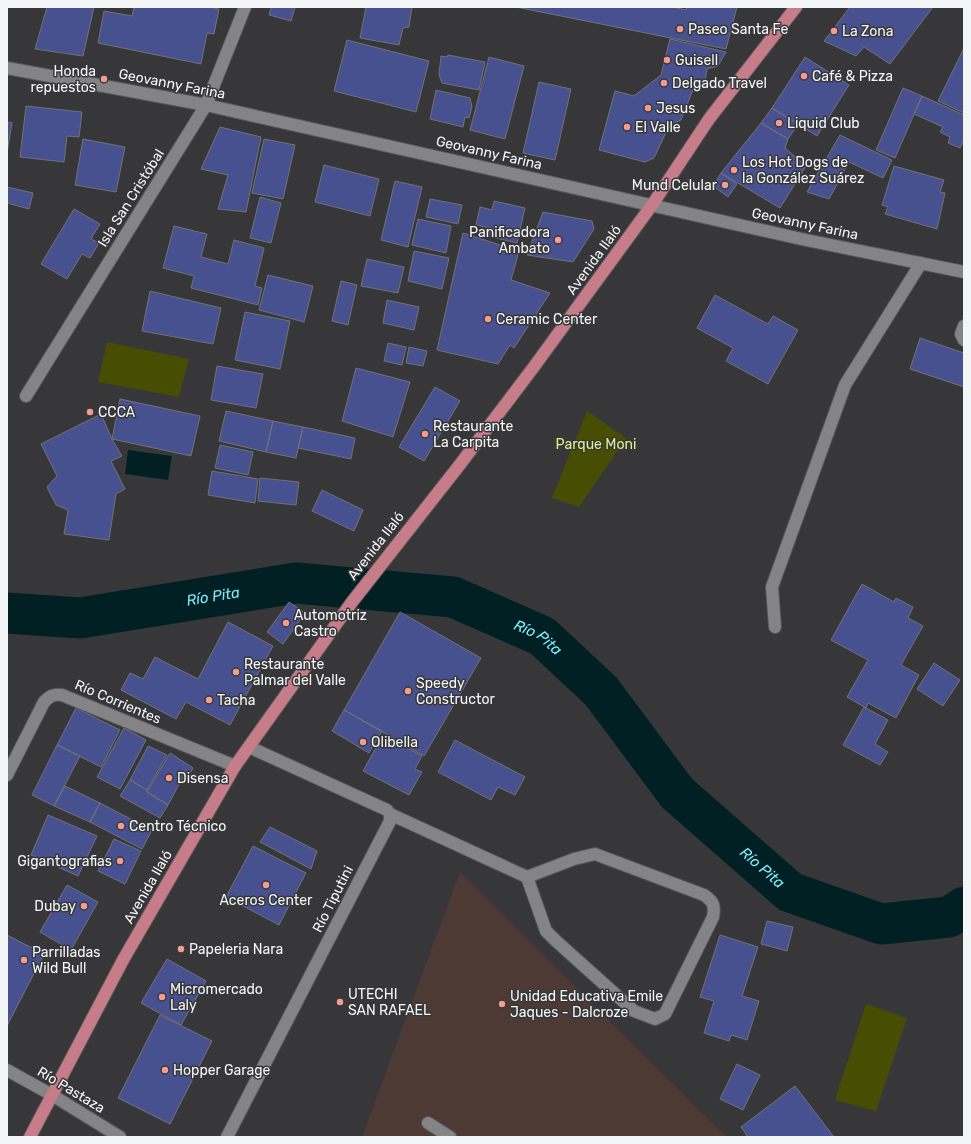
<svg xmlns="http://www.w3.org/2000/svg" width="971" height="1144" viewBox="0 0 971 1144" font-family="Rubik,sans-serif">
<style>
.education{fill:#4e3a35}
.green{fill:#474e04}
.water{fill:#002024}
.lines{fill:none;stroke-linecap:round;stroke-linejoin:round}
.river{stroke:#002024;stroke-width:41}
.building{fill:#48518f;stroke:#717275}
.minor-casing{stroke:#565758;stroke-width:14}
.major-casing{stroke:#565758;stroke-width:14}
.minor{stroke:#848487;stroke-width:12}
.major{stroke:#c77c89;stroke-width:12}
.poi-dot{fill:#f59c90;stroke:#37373a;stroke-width:1.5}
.labels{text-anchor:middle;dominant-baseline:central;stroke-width:3;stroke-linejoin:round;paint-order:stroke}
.poi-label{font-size:14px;fill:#f4f5f6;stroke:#37373a;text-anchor:start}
.street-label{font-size:14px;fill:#f4f5f6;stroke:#37373a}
.park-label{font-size:14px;fill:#e0ee86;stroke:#37373a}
.water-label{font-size:15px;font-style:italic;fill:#7cebfa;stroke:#37373a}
</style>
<rect width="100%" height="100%" fill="#37373a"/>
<path class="education" d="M460 872 726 1137H362Z"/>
<path class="green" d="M107 342 189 359 179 397 98 382Z
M587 411 626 438 579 507 552 498Z
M866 1004 907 1018 876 1111 835 1100Z"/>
<path class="water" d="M128 450 172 456 168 480 125 474Z"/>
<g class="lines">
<path class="river" id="s1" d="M7 613 80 618 296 583 453 597 542 636 601 691 677 793 790 892 881 924 949 917 964 907"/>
</g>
<path class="building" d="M47 7H94L83 56 35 49Z
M134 7H209L219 9 214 34 207 33 201 64 98 43 104 11 132 16Z
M271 7H295L291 21 269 15Z
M366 7H412L409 27 403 28 399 45 360 38Z
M516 7H673L686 10 687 7H737L726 49Z
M850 7H933L890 64 864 47 856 56 824 41Z
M670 39 726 52 718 66 707 69 705 83 692 92 681 120 669 126 654 158 645 162 599 150 615 91 634 96 661 75Z
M347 40 429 61 416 112 334 91Z
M964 48V113L938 101Z
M448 55 485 62 479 90 442 83 439 75 441 56 447 57Z
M489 57 524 66 505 139 470 130Z
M805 57 849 85 817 136 772 108Z
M539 82 571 89 555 160 523 153Z
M903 88 922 96 895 158 876 150Z
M436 90 470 98 472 107 469 118 465 117 463 127 430 119Z
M922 96 964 115V140L960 148 948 143 950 137 940 132 943 127 914 114Z
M26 106 82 112 79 137 67 136 64 162 20 157Z
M772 108 798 124 788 139 761 123Z
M7 122 12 123 7 153Z
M761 123 788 139 785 148 806 166 780 208 721 173Z
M220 127 261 137 246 212 218 209 228 175 201 169Z
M840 135 892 160 883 178 849 162 829 199 807 192Z
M83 139 125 147 116 192 75 185Z
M264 139 295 145 283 199 252 193Z
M324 165 379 179 370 216 315 202Z
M894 166 944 180 940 192 945 193 937 229 885 214 888 207 882 205Z
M721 173 737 184 728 197 713 186Z
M395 181 422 187 408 247 381 240Z
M7 187 33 193 29 209 7 203Z
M260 197 281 203 271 243 250 238Z
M430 199 462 205 458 224 426 217Z
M494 201 525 208 517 243 488 236 490 228 476 225 480 207 492 210Z
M74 209 100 224 91 239 99 243 90 258 82 254 67 279 41 264Z
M543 212 592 221 594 229 573 262 527 255Z
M418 219 451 226 446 253 412 245Z
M174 226 207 234 201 257 228 264 234 240 264 248 255 286 262 288 258 305 191 288 194 276 163 268Z
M463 233 519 251 511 280 550 293 514 348 510 345 498 364 437 350Z
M414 251 449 258 442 289 408 281Z
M367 259 404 267 398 293 361 286Z
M268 275 313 286 304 322 259 310Z
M341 281 357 285 348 325 332 321Z
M150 291 221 308 213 344 142 331Z
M715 295 768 324 773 316 798 330 768 384 726 361 733 348 697 328Z
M387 300 419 307 414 330 383 323Z
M245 312 290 321 280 369 235 360Z
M920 338 964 353V387L910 369Z
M388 343 406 347 402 365 384 361Z
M409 347 427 351 423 366 406 363Z
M217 366 263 374 256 408 211 400Z
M356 368 410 382 393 437 342 421Z
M435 387 460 401 424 461 399 447Z
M120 399 200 416 191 456 112 439Z
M226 411 273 421 266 452 219 441Z
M101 414 112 439 122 456 111 461 125 489 116 494 109 540 64 534 68 510 56 505 47 487 57 476 41 444Z
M273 421 303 427 296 458 266 452Z
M303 427 355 438 351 459 298 448Z
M220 445 253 452 248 475 215 468Z
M212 471 258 479 255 503 208 495Z
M260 478 299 482 296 505 258 501Z
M322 490 363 510 354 531 312 511Z
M862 584 894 602 896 598 913 607 908 618 923 626 901 665 919 675 896 718 868 703 866 708 847 697 868 660 831 640Z
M289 602 305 613 283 644 267 632Z
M400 612 481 658 424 756 344 710Z
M228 622 273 646 230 725 186 702 176 719 121 690 130 673 143 679 155 657 198 679Z
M934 663 960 680 943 706 917 689Z
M864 707 888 720 875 744 888 752 880 765 843 745Z
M76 708 120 730 101 767 57 745Z
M344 710 382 731 369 753 332 731Z
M124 728 146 740 120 789 97 777Z
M383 735 422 756 415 769 422 772 409 795 363 771Z
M455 740 525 777 515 795 498 787 491 800 438 772Z
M57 745 80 756 54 806 32 795Z
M148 746 167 755 147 790 130 780Z
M170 753 193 768 187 779 183 777 168 805 147 792Z
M130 780 147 790V792L168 805 160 818 120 796Z
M65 786 100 803 90 822 54 806Z
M100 803 152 830 142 849 90 822Z
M48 815 97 836 78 876 31 855Z
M270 827 317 851 311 869 260 842Z
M114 839 141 851 125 884 98 871Z
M253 846 306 873 279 925 226 897Z
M67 885 98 902 71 950 40 932Z
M767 921 793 927 787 951 761 944Z
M7 935 44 954 7 1026Z
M720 935 758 947 742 996 759 1001 747 1040 731 1035 729 1041 704 1033 714 1001 700 997Z
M167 959 206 981 181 1025 141 1003Z
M160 1015 212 1041 170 1124 118 1098Z
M737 1064 760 1075 743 1110 720 1099Z
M795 1086 834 1137H748L741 1127Z"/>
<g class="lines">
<defs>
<path id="minor" d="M7 68 206 105 806 240 964 272
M964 326 961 334 964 340
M26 396 206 105 245 7
M775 627 772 587 845 385 921 263
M7 775 44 702C50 696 53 694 62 695L235 766
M390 814 527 877 574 859 595 854 704 895C714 902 715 906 713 917L665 1014 655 1019 634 1011 555 940 546 931 527 877
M7 1070 52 1095 120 1137
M428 1123 450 1137
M227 1137 390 821V814L387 810 249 747"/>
<path id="major" d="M30 1137 123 960 235 766 352 602 458 467 533 368 652 205 709 119 796 7"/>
</defs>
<use href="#minor" class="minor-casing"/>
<use href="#major" class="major-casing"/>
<use href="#minor" class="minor"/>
<use href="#major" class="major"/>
</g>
<g class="poi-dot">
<circle cx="680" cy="29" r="4"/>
<circle cx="834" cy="31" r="4"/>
<circle cx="667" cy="60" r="4"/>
<circle cx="804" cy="76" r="4"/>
<circle cx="104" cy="79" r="4"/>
<circle cx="664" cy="83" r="4"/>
<circle cx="648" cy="108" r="4"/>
<circle cx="779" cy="123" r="4"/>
<circle cx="627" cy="127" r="4"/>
<circle cx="734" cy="170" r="4"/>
<circle cx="725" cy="185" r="4"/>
<circle cx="558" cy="240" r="4"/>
<circle cx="488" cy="319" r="4"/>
<circle cx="90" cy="412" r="4"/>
<circle cx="425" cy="434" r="4"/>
<circle cx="286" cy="623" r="4"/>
<circle cx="236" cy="672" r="4"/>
<circle cx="408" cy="691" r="4"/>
<circle cx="209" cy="700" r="4"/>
<circle cx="363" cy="742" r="4"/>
<circle cx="169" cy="778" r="4"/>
<circle cx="121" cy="826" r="4"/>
<circle cx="120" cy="861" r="4"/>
<circle cx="266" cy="885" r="4"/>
<circle cx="84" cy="906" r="4"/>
<circle cx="181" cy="949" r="4"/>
<circle cx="24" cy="960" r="4"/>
<circle cx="162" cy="997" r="4"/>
<circle cx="340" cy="1002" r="4"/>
<circle cx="502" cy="1004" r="4"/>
<circle cx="165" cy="1070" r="4"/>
</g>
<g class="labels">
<g class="poi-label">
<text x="688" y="29">Paseo Santa Fe</text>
<text x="842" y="31">La Zona</text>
<text x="675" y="60">Guisell</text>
<text x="96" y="71" text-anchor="end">Honda<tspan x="96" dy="16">repuestos</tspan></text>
<text x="812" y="76">Café &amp; Pizza</text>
<text x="672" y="83">Delgado Travel</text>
<text x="656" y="108">Jesus</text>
<text x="787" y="123">Liquid Club</text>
<text x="635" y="127">El Valle</text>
<text x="742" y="162">Los Hot Dogs de<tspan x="742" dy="16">la González Suárez</tspan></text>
<text x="717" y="185" text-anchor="end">Mund Celular</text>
<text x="550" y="232" text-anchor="end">Panificadora<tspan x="550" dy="16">Ambato</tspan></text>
<text x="496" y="319">Ceramic Center</text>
<text x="98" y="412">CCCA</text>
<text x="433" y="426">Restaurante<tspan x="433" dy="16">La Carpita</tspan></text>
<text x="294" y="615">Automotriz<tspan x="294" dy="16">Castro</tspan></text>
<text x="244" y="664">Restaurante<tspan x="244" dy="16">Palmar del Valle</tspan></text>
<text x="416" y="683">Speedy<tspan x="416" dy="16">Constructor</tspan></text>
<text x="217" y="700">Tacha</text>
<text x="371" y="742">Olibella</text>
<text x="177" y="778">Disensa</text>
<text x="129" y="826">Centro Técnico</text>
<text x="112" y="861" text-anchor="end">Gigantografias</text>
<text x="266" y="900" text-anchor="middle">Aceros Center</text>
<text x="76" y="906" text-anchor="end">Dubay</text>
<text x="189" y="949">Papeleria Nara</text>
<text x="32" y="952">Parrilladas<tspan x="32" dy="16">Wild Bull</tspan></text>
<text x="170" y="989">Micromercado<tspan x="170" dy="16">Laly</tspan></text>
<text x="348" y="994">UTECHI<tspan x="348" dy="16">SAN RAFAEL</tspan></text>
<text x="510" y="996">Unidad Educativa Emile<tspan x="510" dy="16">Jaques - Dalcroze</tspan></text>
<text x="173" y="1070">Hopper Garage</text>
</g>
<g class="street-label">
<text transform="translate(172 84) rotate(11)">Geovanny Farina</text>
<text transform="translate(489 153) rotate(13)">Geovanny Farina</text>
<text transform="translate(131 198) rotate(-58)">Isla San Cristóbal</text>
<text transform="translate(805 224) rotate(12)">Geovanny Farina</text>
<text transform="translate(594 260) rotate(-54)">Avenida Ilaló</text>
<text transform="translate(376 546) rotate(-52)">Avenida Ilaló</text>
<text transform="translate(118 702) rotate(23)">Río Corrientes</text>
<text transform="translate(148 887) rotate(-60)">Avenida Ilaló</text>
<text transform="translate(333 899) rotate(-63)">Río Tiputini</text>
<text transform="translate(71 1090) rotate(31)">Río Pastaza</text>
</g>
<g class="park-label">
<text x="596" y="444">Parque Moni</text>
</g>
<g class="water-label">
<text stroke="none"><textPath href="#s1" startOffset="208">Río Pita</textPath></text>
<text stroke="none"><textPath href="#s1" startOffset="544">Río Pita</textPath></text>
<text stroke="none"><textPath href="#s1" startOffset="868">Río Pita</textPath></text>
</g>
</g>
<rect width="971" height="1144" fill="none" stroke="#f4f5f6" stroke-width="16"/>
</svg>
